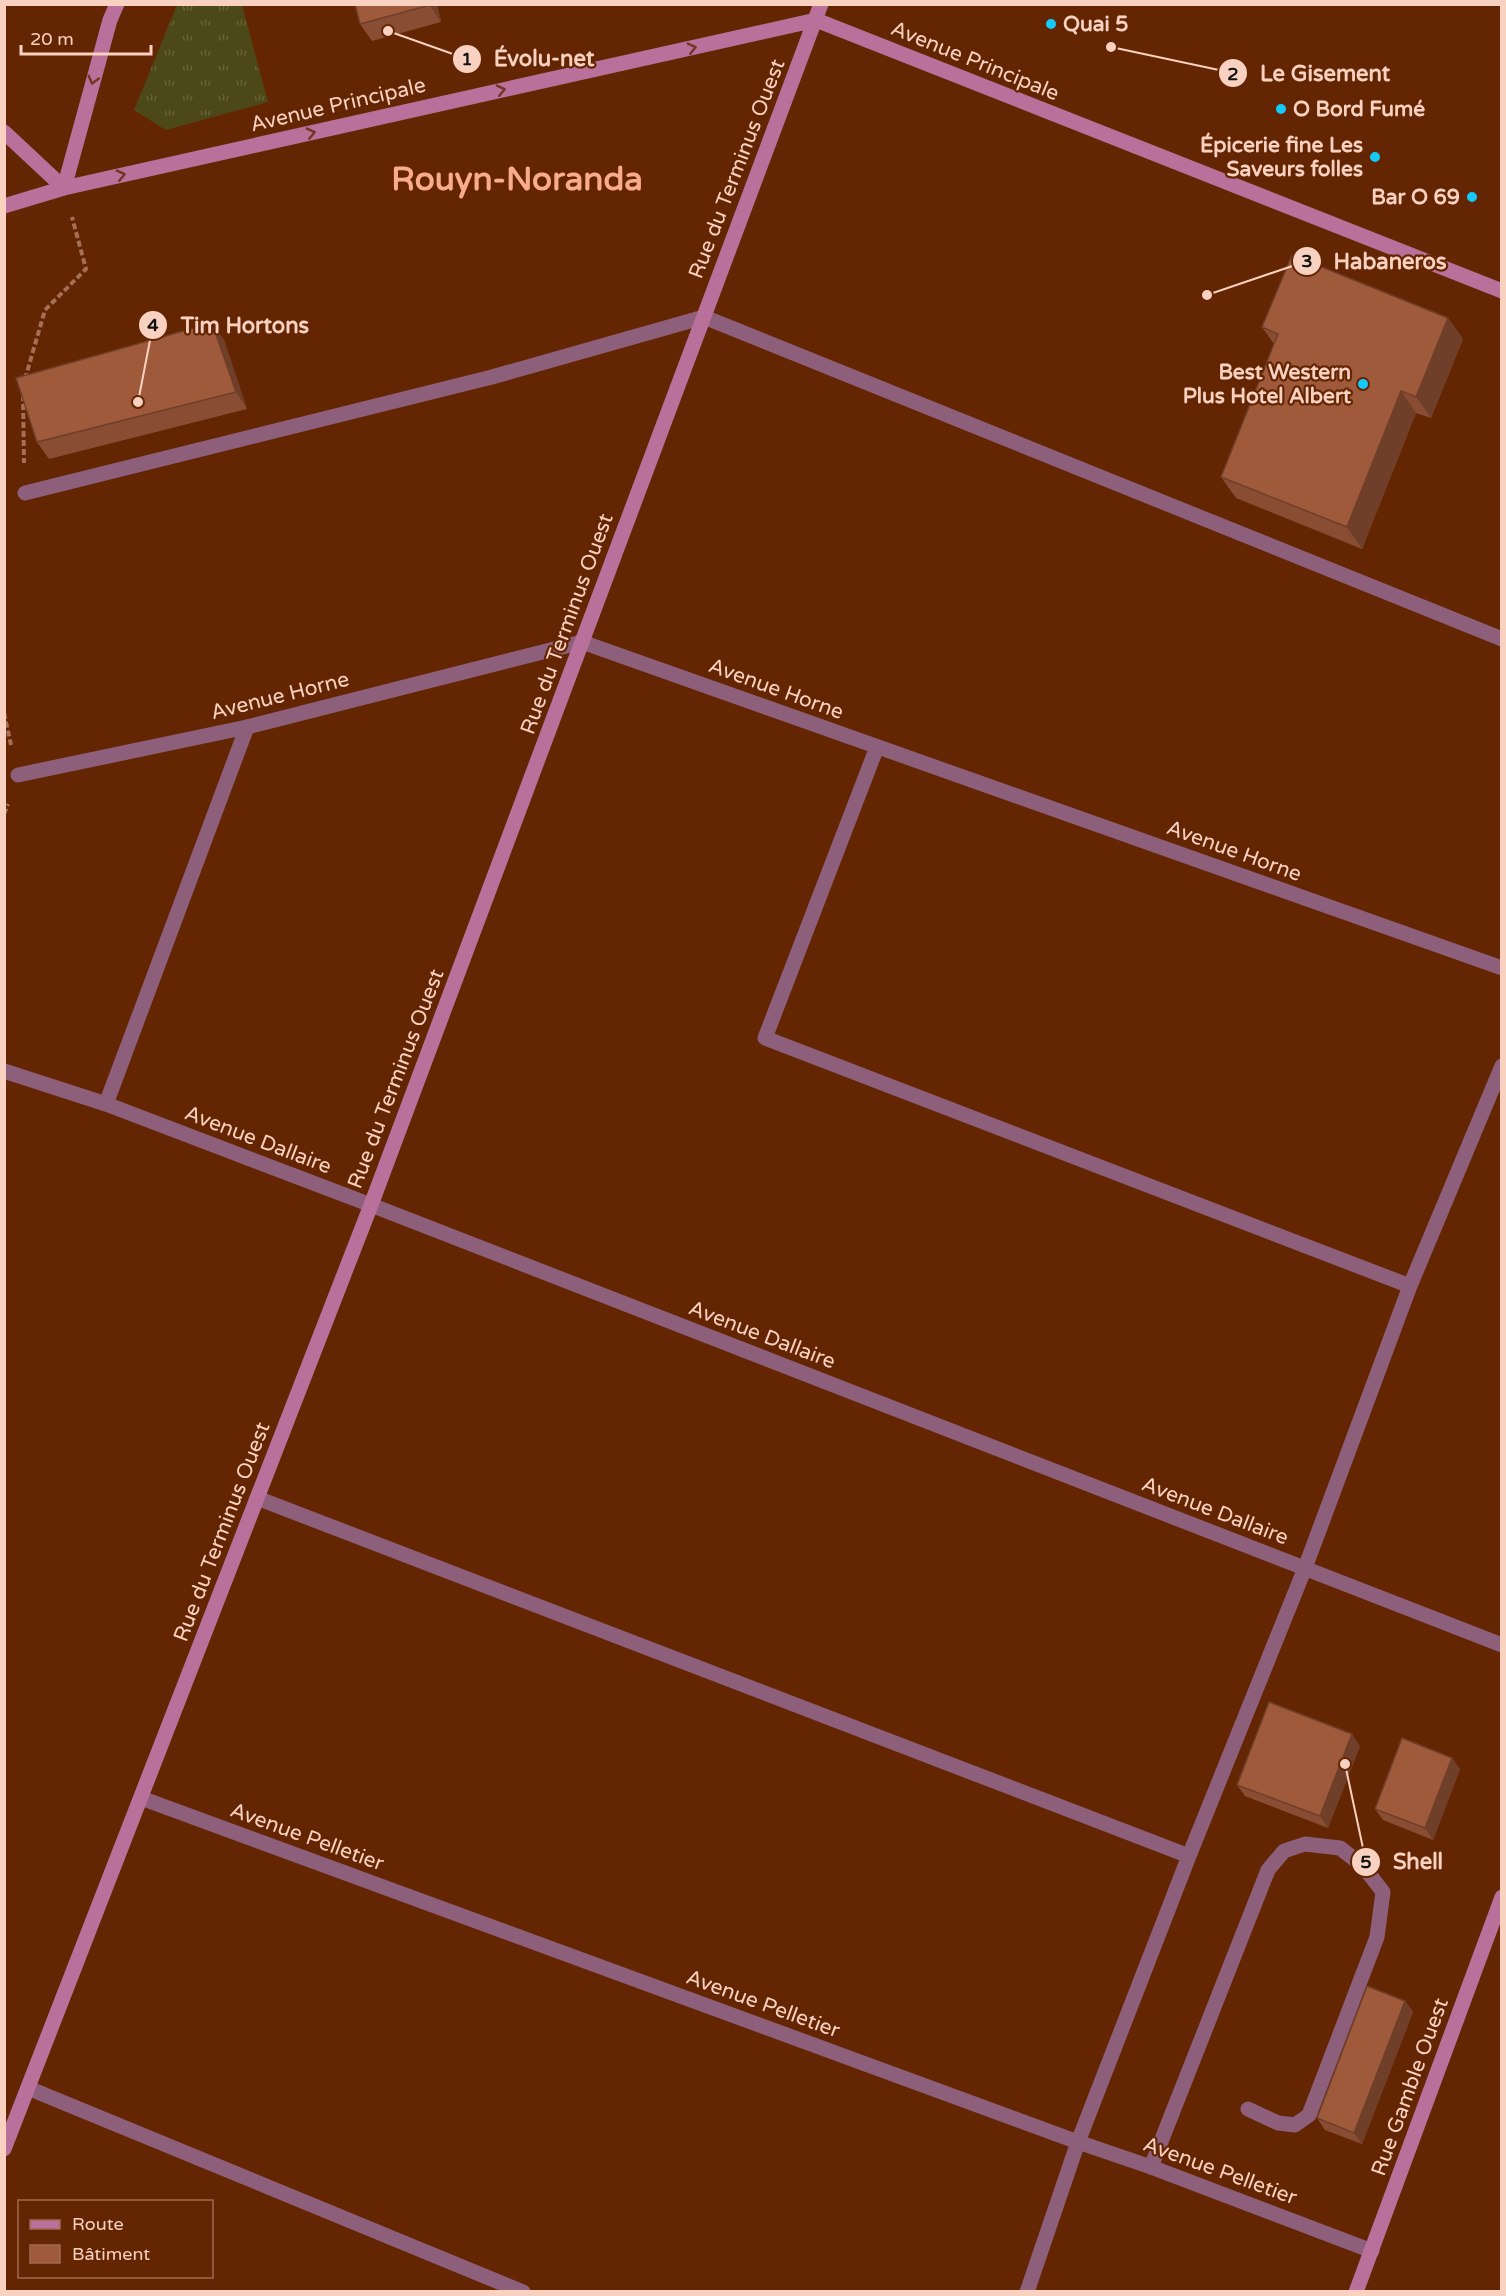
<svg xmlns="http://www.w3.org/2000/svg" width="1506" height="2296" viewBox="0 0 1506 2296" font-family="'Varela Round',sans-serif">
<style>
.grass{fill:url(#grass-tufts)}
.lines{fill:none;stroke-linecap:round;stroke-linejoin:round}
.path{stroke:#a46f55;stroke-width:4;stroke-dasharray:6 3;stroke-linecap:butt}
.lane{stroke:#8d5f7a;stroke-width:15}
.street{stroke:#8d5f7a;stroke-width:15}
.secondary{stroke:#b9719c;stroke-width:15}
.wall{fill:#894d34}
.shaded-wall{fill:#6f3f2a}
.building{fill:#9f5a3c;stroke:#6f3f2a;stroke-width:1.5}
.oneway{stroke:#753422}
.poi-dot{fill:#13cafb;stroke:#642503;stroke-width:2}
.labels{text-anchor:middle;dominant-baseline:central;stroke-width:4.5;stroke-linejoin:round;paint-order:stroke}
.poi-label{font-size:21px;font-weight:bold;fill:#f9d1c1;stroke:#642503;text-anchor:end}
.street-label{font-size:21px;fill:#f9d1c1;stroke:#642503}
.town-label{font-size:33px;font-weight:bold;fill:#f8ac8c;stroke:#642503}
.leader{fill:none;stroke:#f9d1c1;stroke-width:2}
.callout-dot{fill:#f9d1c1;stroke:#642503;stroke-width:2}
.mark-label{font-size:18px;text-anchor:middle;font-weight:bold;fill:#111}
.callout-label{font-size:22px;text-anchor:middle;font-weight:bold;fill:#f9d1c1;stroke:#642503;stroke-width:4.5;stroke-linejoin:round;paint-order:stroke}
</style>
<defs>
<pattern id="grass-tufts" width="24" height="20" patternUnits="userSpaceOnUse" patternTransform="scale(1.5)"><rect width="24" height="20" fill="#4d4818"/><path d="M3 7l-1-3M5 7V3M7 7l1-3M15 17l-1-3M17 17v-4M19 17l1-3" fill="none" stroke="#676138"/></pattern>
</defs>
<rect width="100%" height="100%" fill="#642503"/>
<path class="grass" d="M177 5H242L268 102 166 130 134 110Z"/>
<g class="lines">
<path class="path" d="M25 379 45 310 86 269 72 217
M23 395 24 463
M4 713 11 745
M4 814 8 804"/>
<path class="lane" d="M25 493 492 377 704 317 1502 639
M877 747 765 1038 1410 1286
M106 1104 247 727
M257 1498 1189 1856 1078 2142 1027 2292
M1189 1856 1305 1568 1410 1286 1502 1066
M28 2088 523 2292
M1151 2167 1268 1870 1284 1851 1305 1844 1340 1848 1363 1866 1383 1892 1377 1937 1309 2115 1295 2125 1278 2123 1248 2109"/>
<path class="street" d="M18 775 247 727 582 642 1502 968
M4 1071 106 1104 371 1205 1502 1645
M141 1798 1078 2142 1151 2167 1372 2251"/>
<path class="secondary" d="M4 132 64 188
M64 188 110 20 117 4
M4 206 64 188 816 20 1502 291
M4 2149 371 1205 821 4
M1356 2292 1502 1897"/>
</g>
<path class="wall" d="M355 4H437L441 22 372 41 360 24Z
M1448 318 1463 339 1431 418 1416 413 1362 549 1236 498 1221 477 1274 344 1262 327Z
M212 323 224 340 247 409 49 459 37 442Z
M1360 1746 1328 1828 1245 1796 1237 1785Z
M1452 1758 1460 1769 1433 1840 1383 1820 1375 1809Z
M1405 2001 1413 2012 1362 2144 1325 2130 1317 2118Z"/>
<path class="shaded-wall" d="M429 4H437L441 22Z
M1448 318 1463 339 1431 418 1416 397Z
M212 323 224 340 247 409 236 392Z
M1401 391 1416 413 1362 549 1347 527Z
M1352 1734 1360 1746 1328 1828 1320 1816Z
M1452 1758 1460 1769 1433 1840 1425 1828Z
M1405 2001 1413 2012 1362 2144 1354 2133Z"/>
<path class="building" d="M355 4H429L430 5 360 24Z
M1292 255 1448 318 1416 397 1401 391 1347 527 1221 477 1278 334 1262 327Z
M212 323 236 392 37 442 16 378Z
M1269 1702 1352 1734 1320 1816 1237 1785Z
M1402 1738 1452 1758 1425 1828 1375 1809Z
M1367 1986 1405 2001 1354 2133 1317 2118Z"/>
<defs><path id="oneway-chevron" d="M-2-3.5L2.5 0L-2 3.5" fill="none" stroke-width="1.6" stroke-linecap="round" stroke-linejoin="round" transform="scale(1.5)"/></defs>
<g class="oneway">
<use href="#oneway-chevron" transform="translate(692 48) rotate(-13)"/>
<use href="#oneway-chevron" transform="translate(93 80) rotate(105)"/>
<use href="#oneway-chevron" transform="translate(501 90) rotate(-13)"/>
<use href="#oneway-chevron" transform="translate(311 133) rotate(-13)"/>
<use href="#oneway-chevron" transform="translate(121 175) rotate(-13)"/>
</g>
<g class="poi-dot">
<circle cx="1051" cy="24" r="6"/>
<circle cx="1281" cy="109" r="6"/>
<circle cx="1375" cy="157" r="6"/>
<circle cx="1472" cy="197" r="6"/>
<circle cx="1363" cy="384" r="6"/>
</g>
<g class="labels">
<g class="poi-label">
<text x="1063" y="24" text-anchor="start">Quai 5</text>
<text x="1293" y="109" text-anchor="start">O Bord Fumé</text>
<text x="1363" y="145">Épicerie fine Les<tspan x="1363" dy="24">Saveurs folles</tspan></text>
<text x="1460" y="197">Bar O 69</text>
<text x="1351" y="372">Best Western<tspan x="1351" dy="24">Plus Hotel Albert</tspan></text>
</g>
<g class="street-label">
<text transform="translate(975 61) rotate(22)">Avenue Principale</text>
<text transform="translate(338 105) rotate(-13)">Avenue Principale</text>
<text transform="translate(737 169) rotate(-69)">Rue du Terminus Ouest</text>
<text transform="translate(567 624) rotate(-70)">Rue du Terminus Ouest</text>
<text transform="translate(776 689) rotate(20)">Avenue Horne</text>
<text transform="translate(280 696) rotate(-14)">Avenue Horne</text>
<text transform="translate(1234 851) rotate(20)">Avenue Horne</text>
<text transform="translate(396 1079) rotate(-69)">Rue du Terminus Ouest</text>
<text transform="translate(258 1140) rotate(21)">Avenue Dallaire</text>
<text transform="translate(762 1335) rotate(21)">Avenue Dallaire</text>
<text transform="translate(1215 1511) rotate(21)">Avenue Dallaire</text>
<text transform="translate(222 1532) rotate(-69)">Rue du Terminus Ouest</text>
<text transform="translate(307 1837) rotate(20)">Avenue Pelletier</text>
<text transform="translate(763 2004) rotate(20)">Avenue Pelletier</text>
<text transform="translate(1410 2087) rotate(-70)">Rue Gamble Ouest</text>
<text transform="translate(1220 2171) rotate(20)">Avenue Pelletier</text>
</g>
<g class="town-label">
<text x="517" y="179">Rouyn-Noranda</text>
</g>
</g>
<path class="leader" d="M388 31L467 59M1111 47L1233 73M1207 295L1307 261M138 402L153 325M1345 1764L1366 1862"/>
<g class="callout-dot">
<circle cx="388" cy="31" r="6"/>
<circle cx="1111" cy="47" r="6"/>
<circle cx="1207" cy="295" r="6"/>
<circle cx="138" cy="402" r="6"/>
<circle cx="1345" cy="1764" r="6"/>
<circle cx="467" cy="59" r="15"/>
<circle cx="1233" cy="73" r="15"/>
<circle cx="1307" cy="261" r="15"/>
<circle cx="153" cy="325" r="15"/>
<circle cx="1366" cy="1862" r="15"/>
</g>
<g class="mark-label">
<text x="467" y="65">1</text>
<text x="1233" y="80">2</text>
<text x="1307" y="267">3</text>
<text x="153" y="331">4</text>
<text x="1366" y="1868">5</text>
</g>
<g class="callout-label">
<text x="544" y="66">Évolu-net</text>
<text x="1325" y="81">Le Gisement</text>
<text x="1390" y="269">Habaneros</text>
<text x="245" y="333">Tim Hortons</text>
<text x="1418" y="1869">Shell</text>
</g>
<rect width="1506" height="2296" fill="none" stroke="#f9d1c1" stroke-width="12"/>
<rect x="18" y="2200" width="195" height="78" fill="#642503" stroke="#a06a4f" stroke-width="1.5"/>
<rect x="30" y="2220" width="30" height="9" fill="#b9719c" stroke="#a06a4f" stroke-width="1.5"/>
<text x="72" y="2230" font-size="18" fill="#f9d1c1">Route</text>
<rect x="30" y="2245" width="30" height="18" fill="#9f5a3c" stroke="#a06a4f" stroke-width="1.5"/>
<text x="72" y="2260" font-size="18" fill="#f9d1c1">Bâtiment</text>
<path d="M21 45v9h130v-9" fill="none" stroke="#f9d1c1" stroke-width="3"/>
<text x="30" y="45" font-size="18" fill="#f9d1c1" stroke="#642503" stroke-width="4.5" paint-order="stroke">20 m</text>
</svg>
